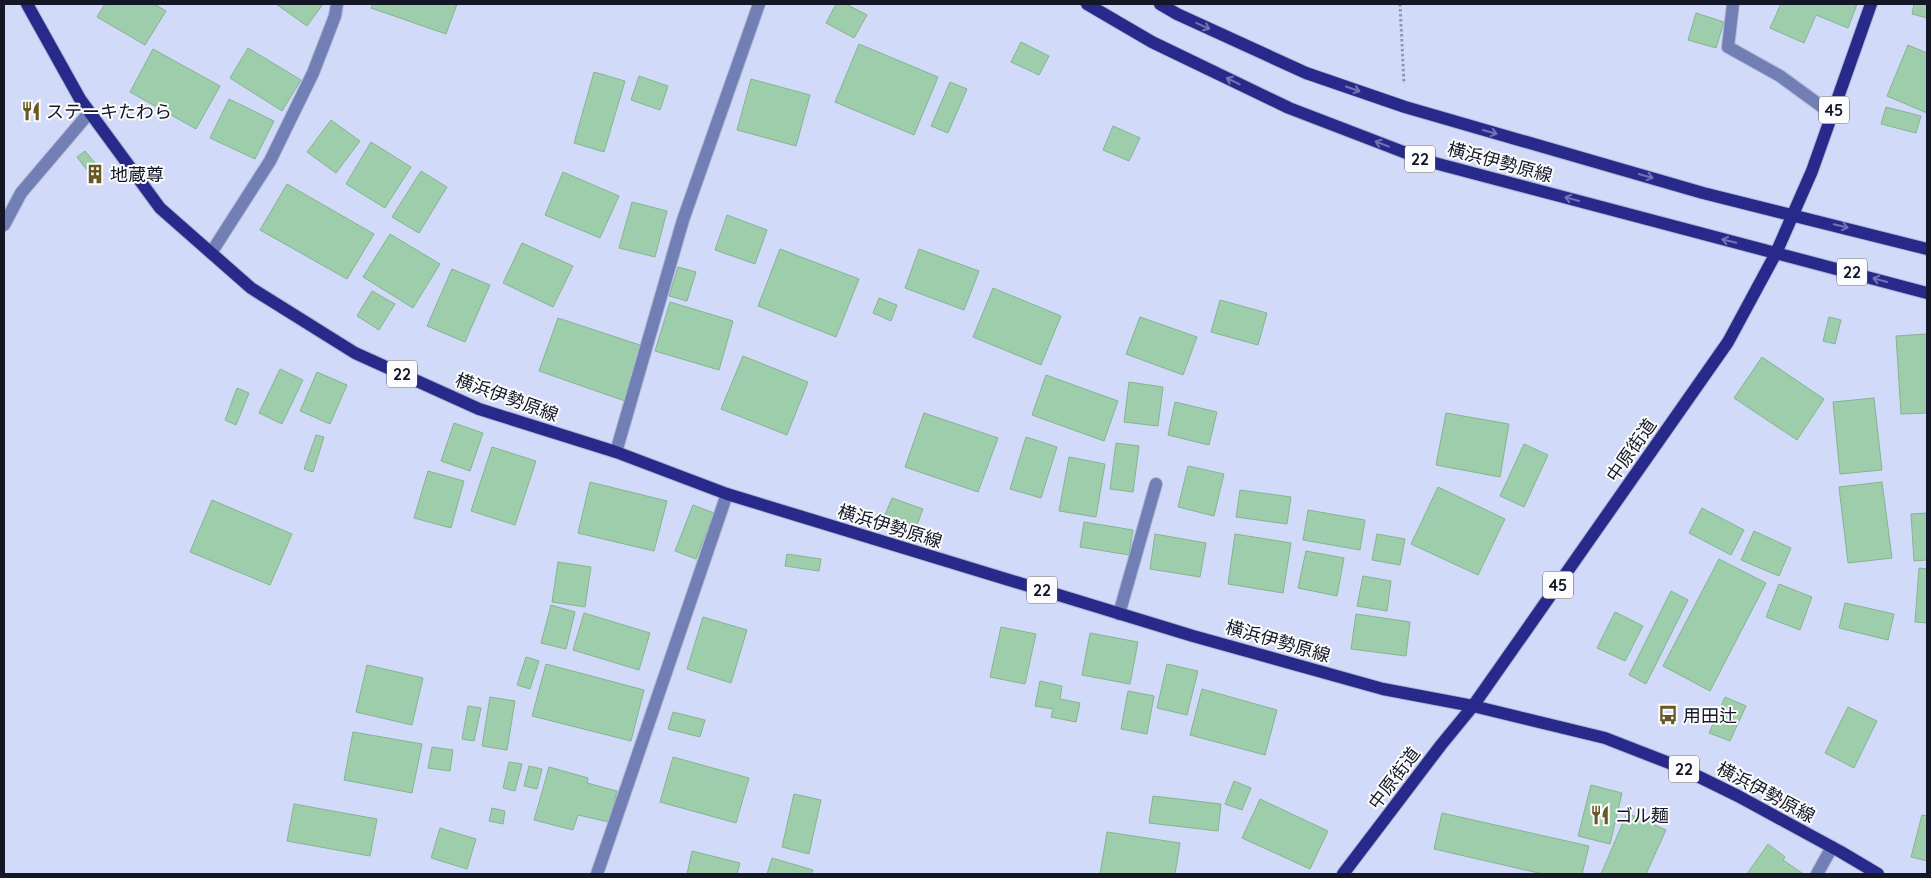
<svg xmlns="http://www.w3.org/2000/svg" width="1931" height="878" viewBox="0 0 1931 878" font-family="Quicksand,'Noto Sans JP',sans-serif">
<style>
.building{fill:#9dcdaa;stroke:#85b492}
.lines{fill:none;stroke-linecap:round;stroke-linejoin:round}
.minor-casing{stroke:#afb7d3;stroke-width:14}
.major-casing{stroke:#afb7d3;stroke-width:14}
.path{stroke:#8f96af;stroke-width:3;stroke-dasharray:2.5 2.5;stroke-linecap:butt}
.minor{stroke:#727fb4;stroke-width:12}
.major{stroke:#272a8b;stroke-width:12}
.oneway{stroke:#7274b3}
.labels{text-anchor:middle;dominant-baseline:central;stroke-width:4;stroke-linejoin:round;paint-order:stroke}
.shield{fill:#fcfcfc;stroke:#595c68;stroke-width:1}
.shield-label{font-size:16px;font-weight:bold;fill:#131728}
.poi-label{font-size:18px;fill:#131728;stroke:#fcfcfc;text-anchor:start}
.street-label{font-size:18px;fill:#131728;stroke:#fcfcfc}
</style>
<rect width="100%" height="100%" fill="#d1daf8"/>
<path class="building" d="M105 4H154L166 11 145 45 97 17Z
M276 4H323L307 26Z
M373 4H457L446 34 371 8Z
M836 4H846L867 15 854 38 826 23Z
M1781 4H1857L1848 28 1816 15 1804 43 1770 28Z
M1914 4H1927V18L1912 14Z
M1696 13 1724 22 1716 48 1688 40Z
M1021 42 1049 56 1039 75 1011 62Z
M859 44 938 77 914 135 835 102Z
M1908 45 1927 53V113L1887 96Z
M248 48 301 80 282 111 230 78Z
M153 49 220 86 196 129 130 92Z
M594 72 625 81 604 152 574 143Z
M639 76 668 86 660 110 631 100Z
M751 79 810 95 796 146 737 130Z
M950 82 967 89 948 133 931 126Z
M229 99 274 121 255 159 210 138Z
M1886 107 1921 116 1916 133 1881 124Z
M331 120 360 141 336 173 307 152Z
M1113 126 1140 138 1129 161 1103 150Z
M371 142 411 167 385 208 346 184Z
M85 151 95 163 87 170 77 157Z
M96 168 103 175 94 181 88 174Z
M421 171 447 187 419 233 392 217Z
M563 172 619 196 600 238 545 215Z
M287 184 374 234 347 279 260 230Z
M632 202 667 211 655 257 619 248Z
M727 215 767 230 755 264 715 250Z
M390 234 440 264 413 308 363 277Z
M522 243 573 266 553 307 503 283Z
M780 249 859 279 836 337 758 306Z
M919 249 979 271 964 310 905 288Z
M678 267 696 272 687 301 669 296Z
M452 269 490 285 465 342 427 326Z
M993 288 1061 316 1041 365 973 337Z
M372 291 395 304 379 330 357 316Z
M879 298 897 305 891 321 873 313Z
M1220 300 1267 313 1258 345 1211 332Z
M670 302 733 321 719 370 655 351Z
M1140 317 1197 337 1183 375 1126 354Z
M1829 317 1841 320 1835 344 1823 341Z
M558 318 643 346 625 401 539 371Z
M1927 334V413L1901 414 1896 336Z
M743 356 808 382 787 435 721 409Z
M1762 357 1824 399 1797 440 1734 398Z
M280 369 303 380 282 424 259 413Z
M317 372 347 385 330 424 300 411Z
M1046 375 1118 401 1104 441 1032 415Z
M1129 382 1163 387 1158 426 1124 422Z
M237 388 249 393 236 425 225 420Z
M1874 398 1882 470 1840 474 1833 402Z
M1175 402 1217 412 1209 445 1168 435Z
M924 413 998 438 978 492 905 467Z
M1446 413 1509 424 1500 477 1436 465Z
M454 423 483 433 470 471 441 461Z
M316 435 324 437 313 472 304 469Z
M1026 437 1057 447 1041 498 1010 489Z
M1116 443 1139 446 1133 492 1110 489Z
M1524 444 1548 455 1524 507 1500 496Z
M492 447 536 461 515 525 471 511Z
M1069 457 1105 464 1096 517 1059 511Z
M1188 466 1224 474 1214 516 1178 507Z
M428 471 464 481 451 528 414 518Z
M590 482 667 501 654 551 578 533Z
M1882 482 1892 558 1848 563 1839 487Z
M1438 487 1505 519 1478 575 1411 544Z
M1240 490 1291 497 1287 524 1236 517Z
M892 498 923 509 916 527 885 515Z
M212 500 292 534 270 585 190 552Z
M693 505 714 513 696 559 675 551Z
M1702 508 1744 530 1731 555 1689 533Z
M1308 510 1365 520 1360 550 1303 540Z
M1927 513V560L1914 561 1911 514Z
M1084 522 1133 530 1129 555 1080 547Z
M1754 531 1791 548 1779 576 1741 560Z
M1155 534 1206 543 1200 577 1150 569Z
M1235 534 1291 543 1283 593 1228 584Z
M1377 534 1405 539 1400 565 1372 560Z
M1306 551 1344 558 1337 596 1298 588Z
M787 554 821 559 819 571 785 566Z
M1719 559 1766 583 1710 691 1663 666Z
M558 562 591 567 585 607 552 602Z
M1919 568 1927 569V623L1915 622Z
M1363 576 1391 581 1387 611 1357 606Z
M1779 584 1812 597 1800 630 1766 617Z
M1671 591 1688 600 1646 684 1629 675Z
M1845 603 1894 614 1888 640 1839 628Z
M551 605 575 612 566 649 541 643Z
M1615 612 1643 626 1625 661 1597 648Z
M584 613 650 633 639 670 573 650Z
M1356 614 1410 622 1406 656 1351 649Z
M703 617 747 630 731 683 687 669Z
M1001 627 1036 634 1025 684 990 677Z
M1090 633 1138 642 1130 684 1082 675Z
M526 657 539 661 530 689 517 685Z
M546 664 644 690 631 741 532 716Z
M1167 664 1198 671 1187 715 1157 708Z
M367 665 423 678 412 725 356 712Z
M1040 681 1062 686 1060 699 1080 703 1076 722 1051 717 1053 709 1035 706Z
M1202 689 1277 710 1265 755 1190 735Z
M1128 691 1154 696 1147 734 1121 729Z
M490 697 515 701 507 750 482 746Z
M1725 697 1746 706 1730 741 1709 733Z
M468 706 481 708 474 741 462 739Z
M1848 707 1877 721 1854 768 1825 753Z
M673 712 705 720 700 737 668 729Z
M353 732 422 744 412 793 344 780Z
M432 747 453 750 450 771 428 768Z
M673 757 749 778 736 823 660 802Z
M509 762 522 764 515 791 503 788Z
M529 766 542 769 537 789 524 786Z
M549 767 588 778 587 783 617 791 609 822 578 815 573 830 534 820Z
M1234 781 1251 788 1242 810 1225 804Z
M1591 785 1622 793 1610 844 1578 836Z
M794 794 821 800 809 854 782 847Z
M1153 796 1221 804 1218 831 1149 823Z
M1260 799 1328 831 1310 869 1242 838Z
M294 804 377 819 370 856 287 841Z
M492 808 505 811 503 824 489 821Z
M1442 813 1589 846 1582 874H1543L1434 849Z
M1627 813 1666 830 1646 874H1601Z
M1922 815 1927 816V861L1911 857Z
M440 828 476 839 467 869 431 858Z
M1107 832 1180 843 1175 874H1100Z
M1768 844 1785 857 1783 860 1802 873 1801 874H1747Z
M692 851 740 863 737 874H687Z
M772 858 813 870 811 874H767Z"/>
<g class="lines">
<defs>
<path id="minor" d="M1733 4 1728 47 1780 76 1832 114
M4 225 21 193 89 113
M211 253 270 161 313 73 335 16 337 4
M616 452 683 220 759 4
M1119 614 1156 484
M597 874 727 494
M1817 874 1832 847"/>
<path id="major" d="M27 4 80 99 160 208 251 288 355 353 479 409 616 452 727 494 1193 636 1383 689 1473 706 1605 738 1677 766 1738 796 1841 852 1878 874
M1087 4 1152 42 1289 108 1427 161 1927 293
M1160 4 1177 14 1306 73 1405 107 1703 193 1927 249
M1343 874 1441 745 1473 706 1728 342 1776 253 1812 171 1871 4"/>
</defs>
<use href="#minor" class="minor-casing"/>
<use href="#major" class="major-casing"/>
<path class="path" d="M1400 4 1404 84"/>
<use href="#minor" class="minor"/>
<use href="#major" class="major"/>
</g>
<defs><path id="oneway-shaft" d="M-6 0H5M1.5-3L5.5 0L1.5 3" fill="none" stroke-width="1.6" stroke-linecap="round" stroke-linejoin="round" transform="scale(1.25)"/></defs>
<g class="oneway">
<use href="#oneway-shaft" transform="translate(1203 26) rotate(24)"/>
<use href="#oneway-shaft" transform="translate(1233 81) rotate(-154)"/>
<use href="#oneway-shaft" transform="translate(1353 89) rotate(19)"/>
<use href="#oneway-shaft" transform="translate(1490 132) rotate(16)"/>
<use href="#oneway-shaft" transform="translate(1382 144) rotate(-159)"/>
<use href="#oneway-shaft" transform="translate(1646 176) rotate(16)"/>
<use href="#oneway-shaft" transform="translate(1572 199) rotate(-165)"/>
<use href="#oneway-shaft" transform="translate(1841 226) rotate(14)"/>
<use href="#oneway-shaft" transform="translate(1729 241) rotate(-166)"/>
<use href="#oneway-shaft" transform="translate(1880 280) rotate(-165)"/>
</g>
<defs>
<symbol id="restaurant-bare" viewBox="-9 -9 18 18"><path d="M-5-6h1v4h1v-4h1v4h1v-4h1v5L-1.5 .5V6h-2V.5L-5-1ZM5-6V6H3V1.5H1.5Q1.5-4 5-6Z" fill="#675825" stroke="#fcfcfc" stroke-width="2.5" paint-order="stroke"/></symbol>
<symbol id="building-bare" viewBox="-9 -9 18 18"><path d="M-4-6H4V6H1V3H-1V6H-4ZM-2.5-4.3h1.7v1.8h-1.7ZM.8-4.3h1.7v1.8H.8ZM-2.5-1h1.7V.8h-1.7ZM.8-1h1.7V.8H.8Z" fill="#675825" stroke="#fcfcfc" stroke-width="2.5" paint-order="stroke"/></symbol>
<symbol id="bus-bare" viewBox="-9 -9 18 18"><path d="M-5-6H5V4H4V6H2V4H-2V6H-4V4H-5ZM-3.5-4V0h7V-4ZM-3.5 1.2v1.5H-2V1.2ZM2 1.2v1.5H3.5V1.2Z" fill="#675825" stroke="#fcfcfc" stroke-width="2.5" paint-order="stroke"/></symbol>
</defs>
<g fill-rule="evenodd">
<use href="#restaurant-bare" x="17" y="97" width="28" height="28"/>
<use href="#building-bare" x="81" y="160" width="28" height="28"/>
<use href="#bus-bare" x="1654" y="701" width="28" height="28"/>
<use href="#restaurant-bare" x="1586" y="801" width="28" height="28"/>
</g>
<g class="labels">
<g class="shield">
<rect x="1819" y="96.5" width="30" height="27" rx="4"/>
<rect x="1405" y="145.5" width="30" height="27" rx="4"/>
<rect x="1837" y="258.5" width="30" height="27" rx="4"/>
<rect x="387" y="360.5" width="30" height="27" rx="4"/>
<rect x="1543" y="571.5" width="30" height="27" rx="4"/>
<rect x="1027" y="576.5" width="30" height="27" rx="4"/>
<rect x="1669" y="755.5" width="30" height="27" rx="4"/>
</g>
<g class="shield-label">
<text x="1834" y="110">45</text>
<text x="1420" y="159">22</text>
<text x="1852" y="272">22</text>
<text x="402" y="374">22</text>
<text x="1558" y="585">45</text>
<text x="1042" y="590">22</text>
<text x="1684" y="769">22</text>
</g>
<g class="poi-label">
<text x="46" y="111">ステーキたわら</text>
<text x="110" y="174">地蔵尊</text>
<text x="1683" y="715">用田辻</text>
<text x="1615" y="815">ゴル麺</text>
</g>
<g class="street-label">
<text transform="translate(1500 162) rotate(15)">横浜伊勢原線</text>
<text transform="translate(507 397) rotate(20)">横浜伊勢原線</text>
<text transform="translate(1631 450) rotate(-55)">中原街道</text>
<text transform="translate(890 526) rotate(17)">横浜伊勢原線</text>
<text transform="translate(1278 641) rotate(16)">横浜伊勢原線</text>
<text transform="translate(1394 778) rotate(-53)">中原街道</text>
<text transform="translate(1766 792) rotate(28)">横浜伊勢原線</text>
</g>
</g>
<rect width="1931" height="878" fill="none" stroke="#131728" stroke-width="10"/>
</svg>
